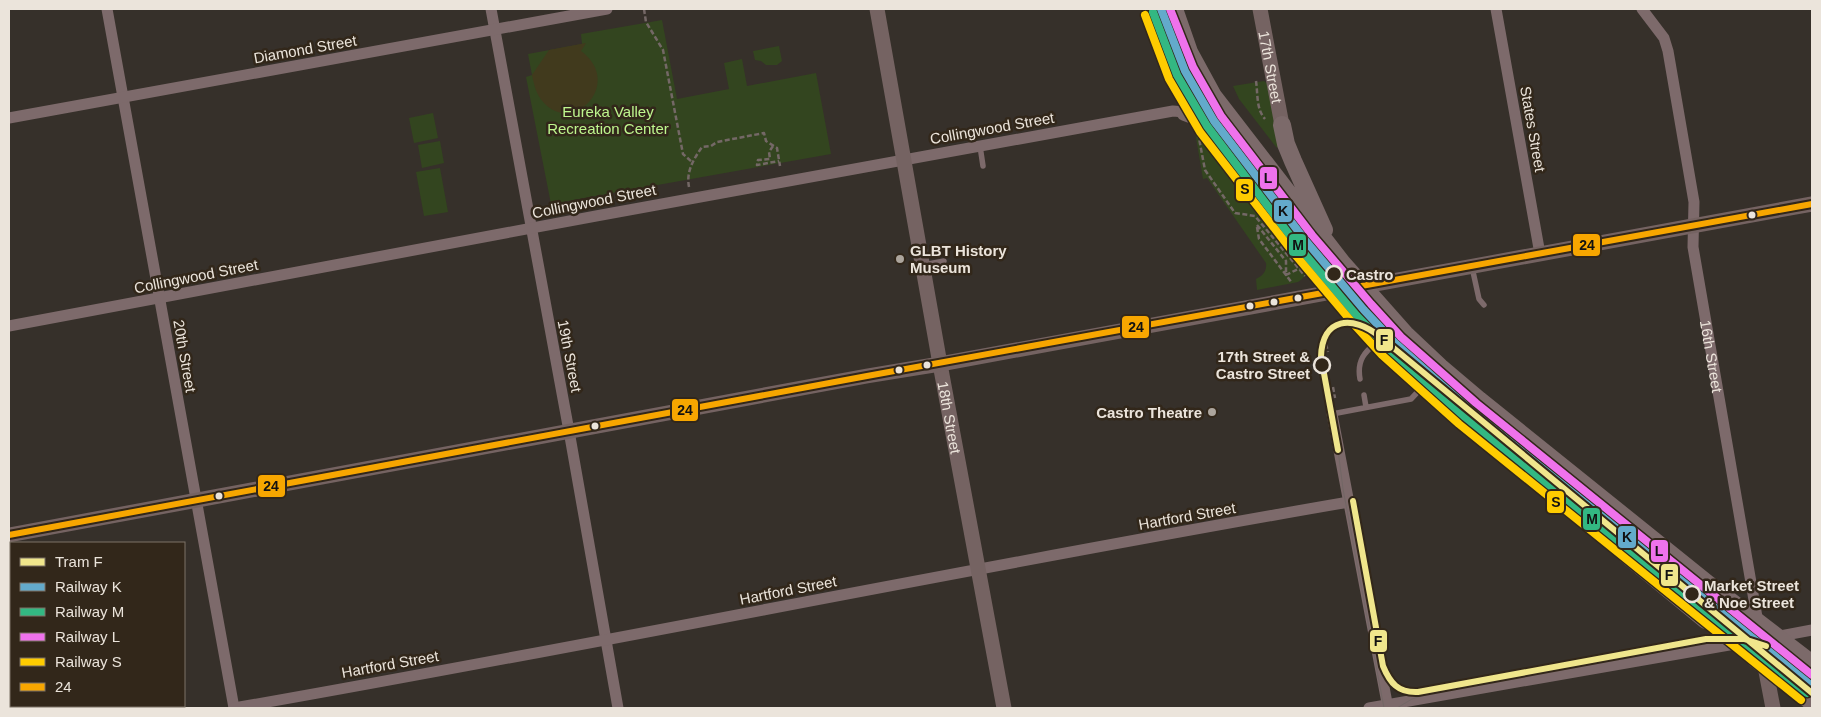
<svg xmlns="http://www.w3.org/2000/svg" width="1821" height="717" viewBox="0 0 1821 717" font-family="Helvetica,sans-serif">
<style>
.green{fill:#33451f}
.sand{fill:#413a1d}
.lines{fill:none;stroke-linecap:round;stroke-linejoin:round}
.path{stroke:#746866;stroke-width:2.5;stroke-dasharray:5 2.5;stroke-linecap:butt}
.lane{stroke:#7d6a6b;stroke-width:5.5}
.street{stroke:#7d6a6b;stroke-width:11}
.secondary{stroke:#756362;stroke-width:15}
.primary{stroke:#7c6a6a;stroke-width:18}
.tram{stroke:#726765;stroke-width:1}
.bus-1-casing{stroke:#32271a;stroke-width:10}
.bus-1{stroke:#f7a600;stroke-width:6}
.rail-1-casing{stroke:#32271a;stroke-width:11}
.rail-2-casing{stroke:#32271a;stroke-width:11}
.rail-3-casing{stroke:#32271a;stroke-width:11}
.rail-4-casing{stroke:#32271a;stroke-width:11}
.rail-1{stroke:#63aacb;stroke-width:8}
.rail-2{stroke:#33b882;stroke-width:8}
.rail-3{stroke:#ef72ec;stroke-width:8}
.rail-4{stroke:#fc0;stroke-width:8}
.tram-1-casing{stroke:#32271a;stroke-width:10}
.tram-1{stroke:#f0e68c;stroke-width:6}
.bus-dot{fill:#ebe4db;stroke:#32271a;stroke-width:2}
.poi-dot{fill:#aca59d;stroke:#32271a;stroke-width:2}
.stop-dot{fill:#32271a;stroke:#ebe4db;stroke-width:2.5}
.labels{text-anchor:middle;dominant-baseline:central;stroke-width:5;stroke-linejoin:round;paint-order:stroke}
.street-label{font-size:15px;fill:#ebe4db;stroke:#32271a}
.park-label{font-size:15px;fill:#bef68e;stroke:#32271a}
.poi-label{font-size:15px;font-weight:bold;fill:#ebe4db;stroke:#32271a;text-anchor:start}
.stop-label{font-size:15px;font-weight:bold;fill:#ebe4db;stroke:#32271a;text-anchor:start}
.line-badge{stroke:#32271a;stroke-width:2}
.pale-badge-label{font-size:14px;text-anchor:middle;font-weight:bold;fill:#111}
</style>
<rect width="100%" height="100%" fill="#36302a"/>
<path class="green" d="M662 20 677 99 729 89 724 63 742 59 747 86 816 73 831 154 551 204 526 77 532 75 528 54 582 44 581 34Z
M779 46 782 61 777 65H766L761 61 755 60 753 51Z
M1264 81 1269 85 1279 148 1276 147 1239 99 1233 86Z
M433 113 438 138 414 143 409 118Z
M1200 128 1299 258 1302 256C1309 266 1308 276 1298 282L1257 290 1256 279C1263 276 1267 271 1266 263L1207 178 1203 179 1195 132Z
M440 141 444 163 422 168 418 145Z
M440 168 448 212 424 216 416 172Z"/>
<path class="sand" d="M586 43 581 51C624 83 574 135 544 103 536 95 534 84 532 75L549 50Z"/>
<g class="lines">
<path class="path" d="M644 9 646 22 663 50 683 154 692 162
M1256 81C1258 94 1256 109 1265 119
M1198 133 1205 170 1235 213 1255 216 1305 276
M773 146 769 152 770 159 758 160 757 165 779 161
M689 187C686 172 693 160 702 147L711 146 717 142 764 133 766 141 777 148 780 166
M593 197 594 205
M1257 225 1286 261V275L1298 269H1307
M1257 227 1259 239 1292 283
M1326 344 1328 352
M1333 387 1335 398"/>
<path class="lane" d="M980 146 983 166
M923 265 944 261
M1472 267 1479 299 1484 305
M1360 379C1356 357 1368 350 1382 337
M1364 395 1366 407
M1332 414 1411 399 1427 382"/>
<g class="street">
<path d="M107 9 234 708"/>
<path d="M491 9 569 431 618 708"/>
<path d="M1496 9 1540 254"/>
<path id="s1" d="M1642 9 1664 38 1668 51 1694 202 1693 247 1758 623"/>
<path d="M9 118 607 9"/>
<path d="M9 326 596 216 1173 111 1185 112"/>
<path d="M1332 414 1388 708"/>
<path d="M1775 637 1812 630"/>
<path d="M41 706 42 708"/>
<path d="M234 708C606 643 976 566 1349 502"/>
<path d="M1369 708 1752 641"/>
</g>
<g class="secondary">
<path id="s2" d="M877 9 940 364 1004 708"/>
<path id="s3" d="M1260 9 1282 125"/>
<path d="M9 535 867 376 940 364 1812 204"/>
<path d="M1764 661 1773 708"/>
</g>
<path class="primary" d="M1160 9 1176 54 1198 98 1328 265 1358 307 1399 352 1428 380 1586 512 1653 561 1750 642 1765 666
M1174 9 1189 52 1213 96 1342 263 1405 334 1440 367 1479 400 1709 585 1812 664
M1185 112 1218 124
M1282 125 1286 144 1293 161 1324 230
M1626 554 1706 620
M1750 642 1770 649 1812 681
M1756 659 1812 702"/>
<path class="tram" d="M1338 450 1343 489 1384 708
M1397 708 1412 699 1449 687"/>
<defs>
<path id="bus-1" d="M9 535 867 376 1812 204"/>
</defs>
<use href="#bus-1" class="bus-1-casing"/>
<use href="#bus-1" class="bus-1"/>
<defs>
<path id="rail-1" d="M1161 9 1185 71 1214 121 1305 240 1364 310 1395 343 1470 410 1812 686"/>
<path id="rail-2" d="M1153 12 1177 75 1207 126 1298 246 1357 316 1389 349 1465 417 1807 693"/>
<path id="rail-3" d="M1170 9 1193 67 1221 116 1312 235 1371 304 1401 337 1476 403 1812 675"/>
<path id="rail-4" d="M1145 15 1169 79 1200 132 1292 251 1351 321 1382 355 1459 424 1801 700"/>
</defs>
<use href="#rail-1" class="rail-1-casing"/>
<use href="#rail-2" class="rail-2-casing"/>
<use href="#rail-3" class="rail-3-casing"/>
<use href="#rail-4" class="rail-4-casing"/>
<use href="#rail-1" class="rail-1"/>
<use href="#rail-2" class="rail-2"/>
<use href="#rail-3" class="rail-3"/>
<use href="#rail-4" class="rail-4"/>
<defs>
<path id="tram-1" d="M1338 450 1321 357C1322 317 1353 315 1379 336L1812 693
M1353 501 1383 666C1390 683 1398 693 1418 692L1706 639H1744L1766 646"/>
</defs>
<use href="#tram-1" class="tram-1-casing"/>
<use href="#tram-1" class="tram-1"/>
</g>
<g class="bus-dot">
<circle cx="1752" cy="215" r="4.5"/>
<circle cx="1298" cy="298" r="4.5"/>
<circle cx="1274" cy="302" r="4.5"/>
<circle cx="1250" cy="306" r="4.5"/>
<circle cx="927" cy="365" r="4.5"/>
<circle cx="899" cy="370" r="4.5"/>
<circle cx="595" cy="426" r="4.5"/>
<circle cx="219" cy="496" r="4.5"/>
</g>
<g class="poi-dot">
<circle cx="900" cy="259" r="5"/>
<circle cx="1212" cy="412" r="5"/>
</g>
<g class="stop-dot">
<circle cx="1334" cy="274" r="8"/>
<circle cx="1322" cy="365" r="8"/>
<circle cx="1692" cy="594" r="8"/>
</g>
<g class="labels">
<g class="street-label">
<text transform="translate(305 49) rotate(-10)">Diamond Street</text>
<text stroke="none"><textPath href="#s3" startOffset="59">17th Street</textPath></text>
<text transform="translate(992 128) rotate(-10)">Collingwood Street</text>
<text transform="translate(1533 129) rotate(80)">States Street</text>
<text transform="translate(594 201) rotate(-11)">Collingwood Street</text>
<text transform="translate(196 276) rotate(-11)">Collingwood Street</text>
<text stroke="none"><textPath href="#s1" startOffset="359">16th Street</textPath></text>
<text transform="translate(185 356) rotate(80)">20th Street</text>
<text transform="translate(570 356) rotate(79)">19th Street</text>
<text stroke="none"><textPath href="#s2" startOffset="415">18th Street</textPath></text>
<text transform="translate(1187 516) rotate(-10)">Hartford Street</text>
<text transform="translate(788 590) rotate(-11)">Hartford Street</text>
<text transform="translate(390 664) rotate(-10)">Hartford Street</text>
</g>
<g class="park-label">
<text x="608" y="111">Eureka Valley<tspan x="608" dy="17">Recreation Center</tspan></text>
</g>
<g class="poi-label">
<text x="910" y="250">GLBT History<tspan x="910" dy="17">Museum</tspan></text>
<text x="1202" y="412" text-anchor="end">Castro Theatre</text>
</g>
<g class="stop-label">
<text x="1346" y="274">Castro</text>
<text x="1310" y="356" text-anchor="end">17th Street &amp;<tspan x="1310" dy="17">Castro Street</tspan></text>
<text x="1704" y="585">Market Street<tspan x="1704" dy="17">&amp; Noe Street</tspan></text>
</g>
</g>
<g class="line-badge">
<rect x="1259" y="166" width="19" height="24" rx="5" fill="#ef72ec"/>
<rect x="1235" y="178" width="19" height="24" rx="5" fill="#fc0"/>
<rect x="1273" y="199" width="20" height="24" rx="5" fill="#63aacb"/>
<rect x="1572" y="233" width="29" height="24" rx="5" fill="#f7a600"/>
<rect x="1288" y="233" width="19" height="24" rx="5" fill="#33b882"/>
<rect x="1121" y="315" width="29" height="24" rx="5" fill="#f7a600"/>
<rect x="1375" y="328" width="19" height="24" rx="5" fill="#f0e68c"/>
<rect x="671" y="398" width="28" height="24" rx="5" fill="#f7a600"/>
<rect x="257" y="474" width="29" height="24" rx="5" fill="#f7a600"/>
<rect x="1546" y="490" width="19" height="24" rx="5" fill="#fc0"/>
<rect x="1582" y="507" width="19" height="24" rx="5" fill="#33b882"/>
<rect x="1617" y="525" width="20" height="24" rx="5" fill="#63aacb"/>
<rect x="1650" y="539" width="19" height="24" rx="5" fill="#ef72ec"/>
<rect x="1660" y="563" width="19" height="24" rx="5" fill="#f0e68c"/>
<rect x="1369" y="629" width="19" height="24" rx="5" fill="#f0e68c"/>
</g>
<g class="pale-badge-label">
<text x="1268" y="183">L</text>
<text x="1245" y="194">S</text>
<text x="1283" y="216">K</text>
<text x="1587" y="250">24</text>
<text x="1298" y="250">M</text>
<text x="1136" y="332">24</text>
<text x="1384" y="345">F</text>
<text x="685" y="415">24</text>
<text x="271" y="491">24</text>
<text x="1556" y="507">S</text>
<text x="1592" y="524">M</text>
<text x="1627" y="542">K</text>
<text x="1659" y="556">L</text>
<text x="1669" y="580">F</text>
<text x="1378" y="646">F</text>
</g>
<rect width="1821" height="717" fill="none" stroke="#ebe4db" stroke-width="20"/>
<rect x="10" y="542" width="175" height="165" fill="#32271a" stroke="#7c7367"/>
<rect x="20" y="558" width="25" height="8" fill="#f0e68c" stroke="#7c7367"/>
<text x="55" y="567" font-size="15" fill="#ebe4db">Tram F</text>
<rect x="20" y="583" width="25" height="8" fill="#63aacb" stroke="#7c7367"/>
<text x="55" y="592" font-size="15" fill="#ebe4db">Railway K</text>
<rect x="20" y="608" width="25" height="8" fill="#33b882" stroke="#7c7367"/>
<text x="55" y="617" font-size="15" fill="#ebe4db">Railway M</text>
<rect x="20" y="633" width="25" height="8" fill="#ef72ec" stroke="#7c7367"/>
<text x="55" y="642" font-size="15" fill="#ebe4db">Railway L</text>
<rect x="20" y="658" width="25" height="8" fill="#ffcc00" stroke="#7c7367"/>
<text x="55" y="667" font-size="15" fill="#ebe4db">Railway S</text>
<rect x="20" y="683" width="25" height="8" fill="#f7a600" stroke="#7c7367"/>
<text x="55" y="692" font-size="15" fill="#ebe4db">24</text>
</svg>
